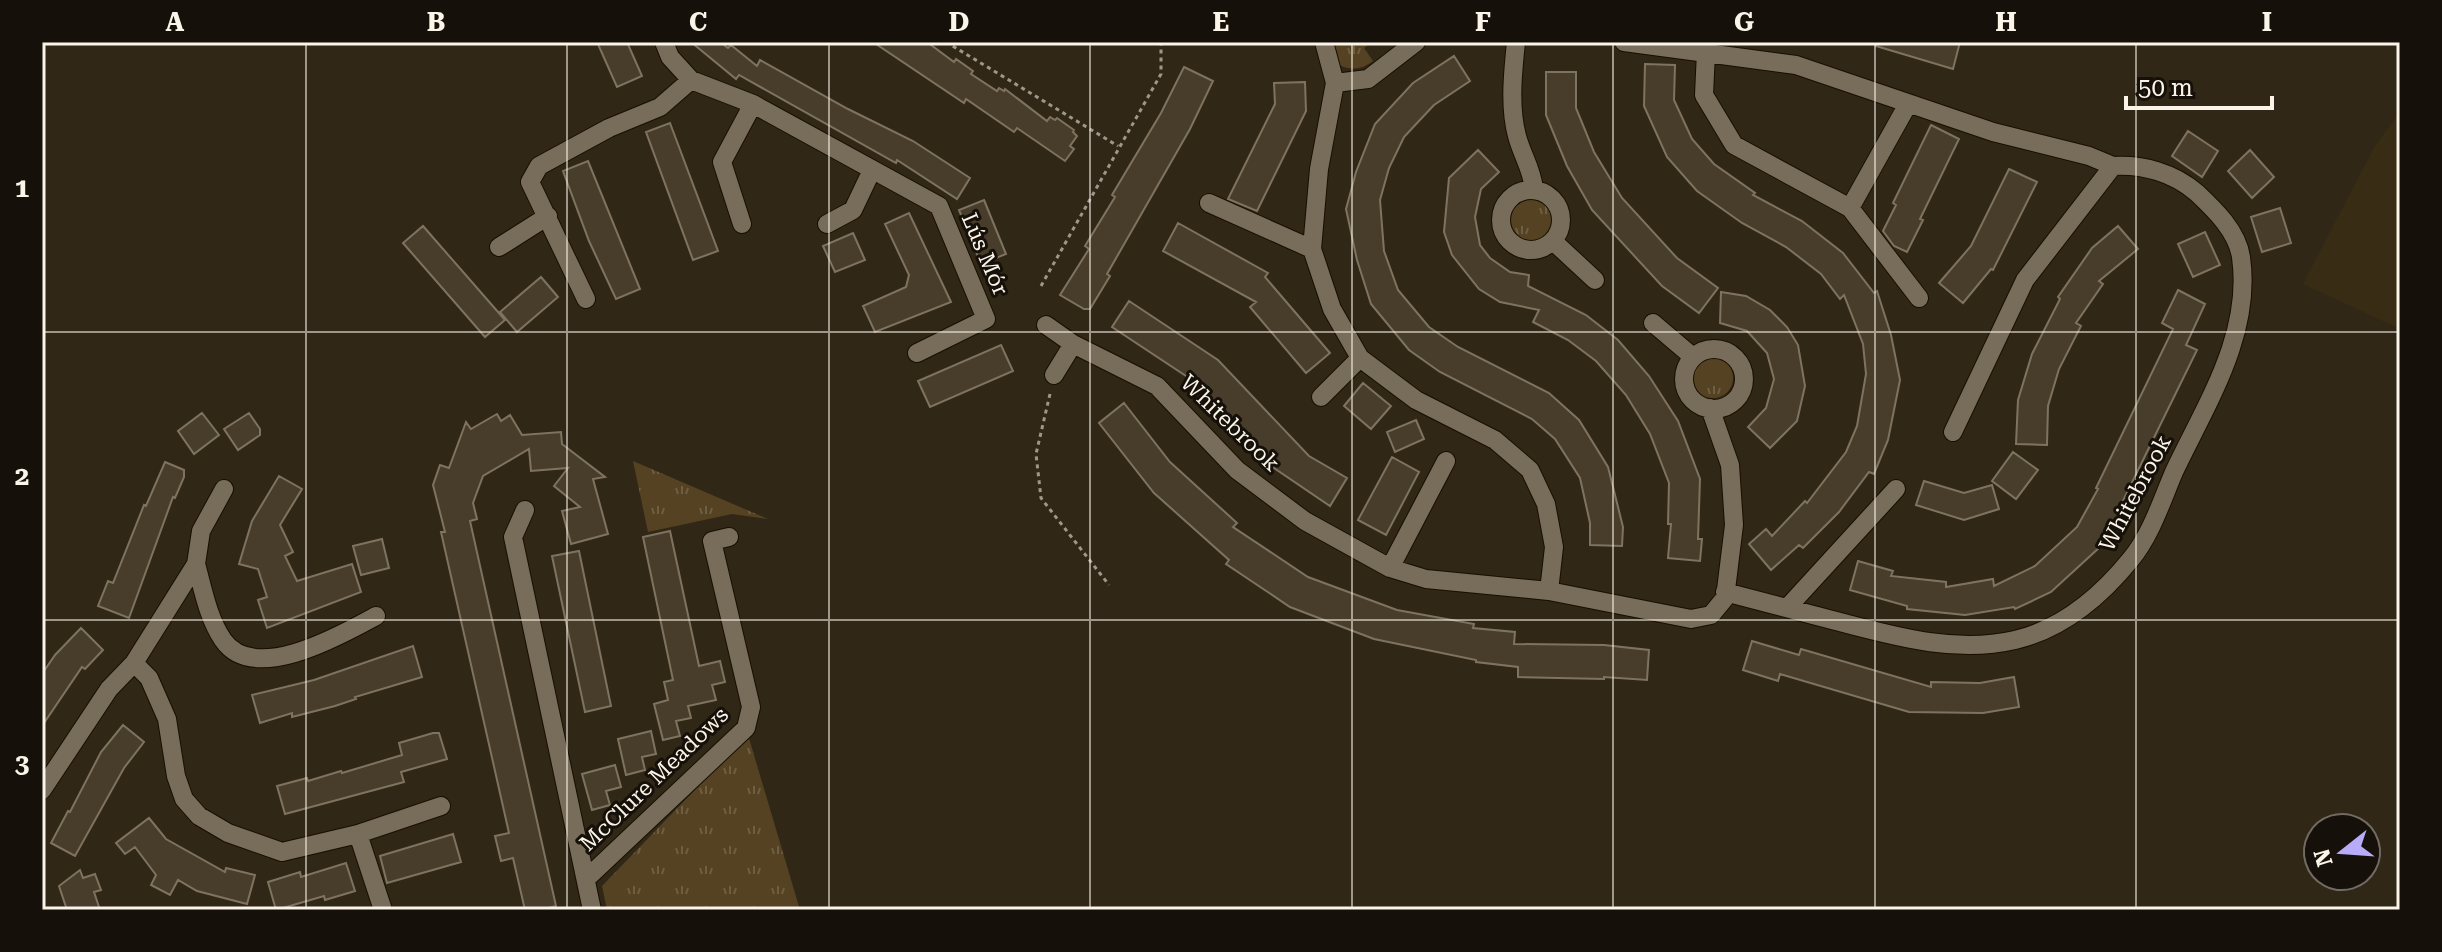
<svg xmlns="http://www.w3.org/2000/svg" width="2442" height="952" viewBox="0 0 2442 952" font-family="'Roboto Serif',serif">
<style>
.built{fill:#392c14}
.grass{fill:url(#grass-tufts)}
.building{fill:#483d2b;stroke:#7f7360;stroke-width:2}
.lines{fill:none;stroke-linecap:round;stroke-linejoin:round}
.street-casing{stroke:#180f02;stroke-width:20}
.path{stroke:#9f9789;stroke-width:3;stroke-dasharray:4 4;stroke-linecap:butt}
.street{stroke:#786d5a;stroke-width:18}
.grid{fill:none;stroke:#fbf4e9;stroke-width:2;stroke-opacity:0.55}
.labels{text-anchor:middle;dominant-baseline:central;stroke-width:6;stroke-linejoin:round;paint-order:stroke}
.street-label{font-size:22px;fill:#fbf4e9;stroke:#151009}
.neatline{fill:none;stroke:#fbf4e9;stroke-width:3}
.grid-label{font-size:26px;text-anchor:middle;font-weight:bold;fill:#fbf4e9}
</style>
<defs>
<pattern id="grass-tufts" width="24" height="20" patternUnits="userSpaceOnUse" patternTransform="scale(2)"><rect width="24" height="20" fill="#544222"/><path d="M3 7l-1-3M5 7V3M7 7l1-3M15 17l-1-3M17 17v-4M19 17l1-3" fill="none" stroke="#6e5e42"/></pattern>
</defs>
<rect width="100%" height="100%" fill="#302716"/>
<path class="built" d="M2400 112V329L2303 284 2375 146Z"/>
<path class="grass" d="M1332 42H1371L1364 48 1373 61C1361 70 1351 71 1337 64Z
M1511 220a20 20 0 1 1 40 0a20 20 0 1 1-40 0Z
M1693 378a20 20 0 1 1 40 0a20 20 0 1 1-40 0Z
M633 461 768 519 732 514 648 532Z
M748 735 800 910H607L602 886Z"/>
<path class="building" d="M597 42H627L642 76 617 87Z
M691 42H720L728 48 731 45 757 66 760 60 848 109 913 141 970 178 957 199 897 160 896 163 739 75 736 79Z
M873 42H927L954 62 956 59 973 71 971 74 997 91 999 88 1004 91 1005 89 1047 121 1050 117 1055 120 1057 118 1074 130 1073 132 1077 136 1070 146 1074 149 1065 161 1017 128 1014 132 966 99 964 103Z
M1877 42H1960L1953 69 1876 46Z
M1454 56 1470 81 1434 105 1418 122 1404 137 1389 168 1380 200 1384 251 1398 290 1429 327 1458 347 1549 393 1579 420 1608 467 1623 527 1622 546 1590 545V523L1580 478 1555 439 1532 419 1440 372 1409 350 1371 304 1357 260 1346 209 1356 172 1375 124 1413 83Z
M1645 64 1675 65 1674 100 1692 139 1714 164 1755 193 1753 195 1802 221 1843 253 1874 293 1877 291 1891 335 1900 380 1888 440 1874 474 1869 472 1839 512 1803 548 1799 545 1771 570 1749 544 1766 529 1772 536 1805 501 1807 503 1846 452 1857 426 1866 374 1863 344 1844 295 1840 299 1821 274 1786 247 1742 223 1697 191 1667 157 1644 106Z
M1184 67 1213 81 1190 129 1107 274 1110 276 1090 309H1084L1060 295 1089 249 1085 246 1115 197 1112 195 1161 113Z
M1546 72H1576V108L1594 152 1622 198 1677 258 1718 288 1699 313 1662 286 1592 210 1567 166 1546 115Z
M1305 82 1306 111 1257 211 1228 199 1275 104 1274 83Z
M670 123 718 251 693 260 646 132Z
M1931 125 1959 139 1920 219 1923 220 1907 252 1894 246 1883 231 1896 205 1893 203Z
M2188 131 2218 151 2202 177 2172 156Z
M1478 150 1499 172 1481 189 1475 217 1480 245 1490 258 1510 272 1529 275 1528 286 1586 315 1618 340 1649 376 1678 421 1700 479 1698 539H1702L1700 561 1668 558 1671 524H1668L1669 483 1650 434 1626 395 1596 361 1568 340 1533 322 1539 310 1500 302 1479 289 1452 255 1444 232 1449 178Z
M2250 150 2274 177 2252 198 2228 171Z
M588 161 640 289 616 299 589 241 563 171Z
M2009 169 2037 182 1993 270 1991 269 1963 303 1939 283 1971 246Z
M984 200 1006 254 981 264 959 210Z
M2280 208 2291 243 2262 252 2251 217Z
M909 213 951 302 875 332 863 306 906 287 909 275 885 224Z
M1178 223 1268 273 1265 277 1330 353 1306 373 1250 307 1256 302 1163 251Z
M423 226 505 320 485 337 403 243Z
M2118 226 2138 249 2099 281 2103 284 2076 323 2081 326 2059 369 2048 406 2047 445 2016 444 2018 400 2032 354 2060 299 2058 297 2092 248Z
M2205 232 2220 265 2193 277 2178 244Z
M853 233 865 260 835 272 823 246Z
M541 277 558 297 517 332 500 312Z
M2178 290 2205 304 2186 345 2197 350 2118 511 2120 513 2101 546 2051 592 2015 609 2014 607 1965 615 1907 609V606L1850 590 1858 561 1893 571 1891 576 1946 582V587L1993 579 1994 586 2035 566 2077 527 2098 489 2096 488 2173 329 2162 323Z
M1721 292 1746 296 1770 310 1787 327 1798 345 1805 386 1797 421 1770 448 1748 427 1766 408 1774 379 1767 353 1747 331 1720 323Z
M1129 301 1218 360 1309 456 1347 478 1330 506 1271 466 1273 464 1198 384 1112 327Z
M1001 345 1013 371 930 407 918 381Z
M1363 383 1391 406 1371 429 1344 406Z
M1124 403 1170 462 1237 523 1233 527 1308 577 1397 610 1474 624 1473 628 1515 632 1514 644 1604 645 1649 650 1647 680 1604 677V679L1518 677V667L1476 662V660L1374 639 1290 607 1226 564 1229 560 1154 493 1099 423Z
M202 413 219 435 194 454 178 431Z
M249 413 260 429V435L238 450 224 429Z
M497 414 501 421 510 415 522 435 561 432 562 444 605 477 593 479 608 534 571 544 562 511 580 507 554 486 568 468 531 471 529 449 483 476 473 503 477 519 470 521 556 906 540 910H525L513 858 501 861 495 836 509 833 441 532H445L433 485 440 465 449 468 466 422 471 429Z
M1416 420 1424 439 1395 452 1387 432Z
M2013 452 2038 470 2016 499 1992 481Z
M1392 457 1419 472 1386 535 1358 520Z
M165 462 184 470V477L175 498 173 497 129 618 98 606 108 581 113 583 144 505 146 506Z
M279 476 302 489 280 525 293 552 285 556 297 581 352 564 361 592 267 628 258 600 267 597 258 569 239 564 252 521Z
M1924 481 1964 493 1992 485 1999 509 1964 520 1916 505Z
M670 531 699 666 720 661 725 682 712 685 716 700 688 706 691 718 676 721 680 736 663 740 654 704 668 700 664 682 673 680 643 537Z
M382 539 389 568 361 575 353 546Z
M579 551 611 706 585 712 552 556Z
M81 628 103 650 85 669 82 667 42 726V674L55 655Z
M1752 641 1799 655 1801 649 1931 687V682L1980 683 2014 677 2019 707 1983 713 1909 712 1780 674 1778 681 1743 670Z
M413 646 422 677 355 697 356 699 335 706 292 717V713L260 723 252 695 314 680Z
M123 725 144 742 124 768 75 856 51 843 68 811 70 812 101 752Z
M651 731 656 754 642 757 645 770 626 775 618 739Z
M433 733H439L447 759 401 772 404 782 285 814 277 786 307 778 308 781 341 771 342 773 402 755 399 743Z
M615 765 621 787 606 791 610 805 592 810 582 774Z
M149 818 166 839 225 872 226 868 255 875 247 904 197 891 178 880 170 895 151 885 156 875 135 847 125 854 116 843Z
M453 834 461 862 387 883 380 856Z
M346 863 355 891 325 900 324 896 276 910 268 882 300 872 301 877Z
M80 870 83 878 95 874 101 890 94 892 100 910H67L59 886Z"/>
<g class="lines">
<defs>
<path id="street" d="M664 42 670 57 691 80 753 104 939 206 986 319 917 353
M1324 42 1335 83 1368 79 1416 42
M1516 42C1513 72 1509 106 1517 136 1522 155 1532 169 1534 189
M1624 42 1796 65 1993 132 2089 156 2113 166 2025 280 1953 432
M1706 52 1704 95 1734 145 1850 208 1919 298
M1501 220a30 30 0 1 1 60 0a30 30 0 1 1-60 0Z
M1209 203 1312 249
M1850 208 1908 104
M742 224 722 162 753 104
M827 224 853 210 872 170
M1553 241 1595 280
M499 247 548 216
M586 299 530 182 539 166 609 128 660 107 691 80
M1653 323 1693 357
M1046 325 1073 344
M1684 379a30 30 0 1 1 60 0a30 30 0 1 1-60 0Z
M1054 375 1073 344 1157 386 1237 470 1305 521 1390 568 1426 579 1549 591 1554 547 1546 504 1530 470 1495 440 1416 400 1360 358 1332 309 1312 249 1319 169 1335 83
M1321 397 1360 358
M525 510 513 537 592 910
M196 564C203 589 208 618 223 640 254 685 341 635 376 616
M1390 568 1446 461
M1549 591 1691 619 1711 615 1725 598 1734 525 1730 465 1710 408
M1725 592C1762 602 1799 611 1836 621 1894 636 1955 654 2015 640 2062 629 2101 596 2131 559 2151 535 2162 500 2174 472 2206 404 2252 335 2241 257 2237 231 2215 210 2197 193 2174 173 2143 164 2113 166
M1787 608 1896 489
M134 663 149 678 167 719 176 776 184 799 199 816 228 833 282 852 358 834 441 806
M42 790 109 689 134 663 196 564 201 531 224 489
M358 834 383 910
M586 879 746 728 751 707 712 541 729 537"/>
</defs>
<use href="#street" class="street-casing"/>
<path class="path" d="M946 42 1118 146
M1041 286 1161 74V42
M1050 394 1036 454 1041 498 1109 585"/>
<use href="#street" class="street"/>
</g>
<path class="grid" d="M306 42V910M567 42V910M829 42V910M1090 42V910M1352 42V910M1613 42V910M1875 42V910M2136 42V910M42 332H2400M42 620H2400"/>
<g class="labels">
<g class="street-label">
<text transform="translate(985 254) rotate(67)">Lús Mór</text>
<text transform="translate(1230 423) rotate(44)">Whitebrook</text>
<text transform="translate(2135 493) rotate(-62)">Whitebrook</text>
<text transform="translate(654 779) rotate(-44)">McClure Meadows</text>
</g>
</g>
<rect width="2442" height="952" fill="none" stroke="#151009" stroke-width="88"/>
<g transform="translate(2342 852) rotate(253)"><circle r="38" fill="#151009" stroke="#716b63" stroke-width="2"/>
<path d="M0-6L14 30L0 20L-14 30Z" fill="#b8abf7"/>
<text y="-12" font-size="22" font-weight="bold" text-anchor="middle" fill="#fbf4e9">N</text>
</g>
<path d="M2126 96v12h146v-12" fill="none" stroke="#fbf4e9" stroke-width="4"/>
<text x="2138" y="96" font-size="24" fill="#fbf4e9" stroke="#151009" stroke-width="6" paint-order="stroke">50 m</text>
<rect x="44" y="44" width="2354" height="864" class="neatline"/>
<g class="grid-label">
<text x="175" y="31">A</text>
<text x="436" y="31">B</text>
<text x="698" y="31">C</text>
<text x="959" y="31">D</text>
<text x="1221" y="31">E</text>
<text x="1483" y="31">F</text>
<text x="1744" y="31">G</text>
<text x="2006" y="31">H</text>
<text x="2267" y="31">I</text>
<text x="22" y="197">1</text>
<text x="22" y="485">2</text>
<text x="22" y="773">3</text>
</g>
</svg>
